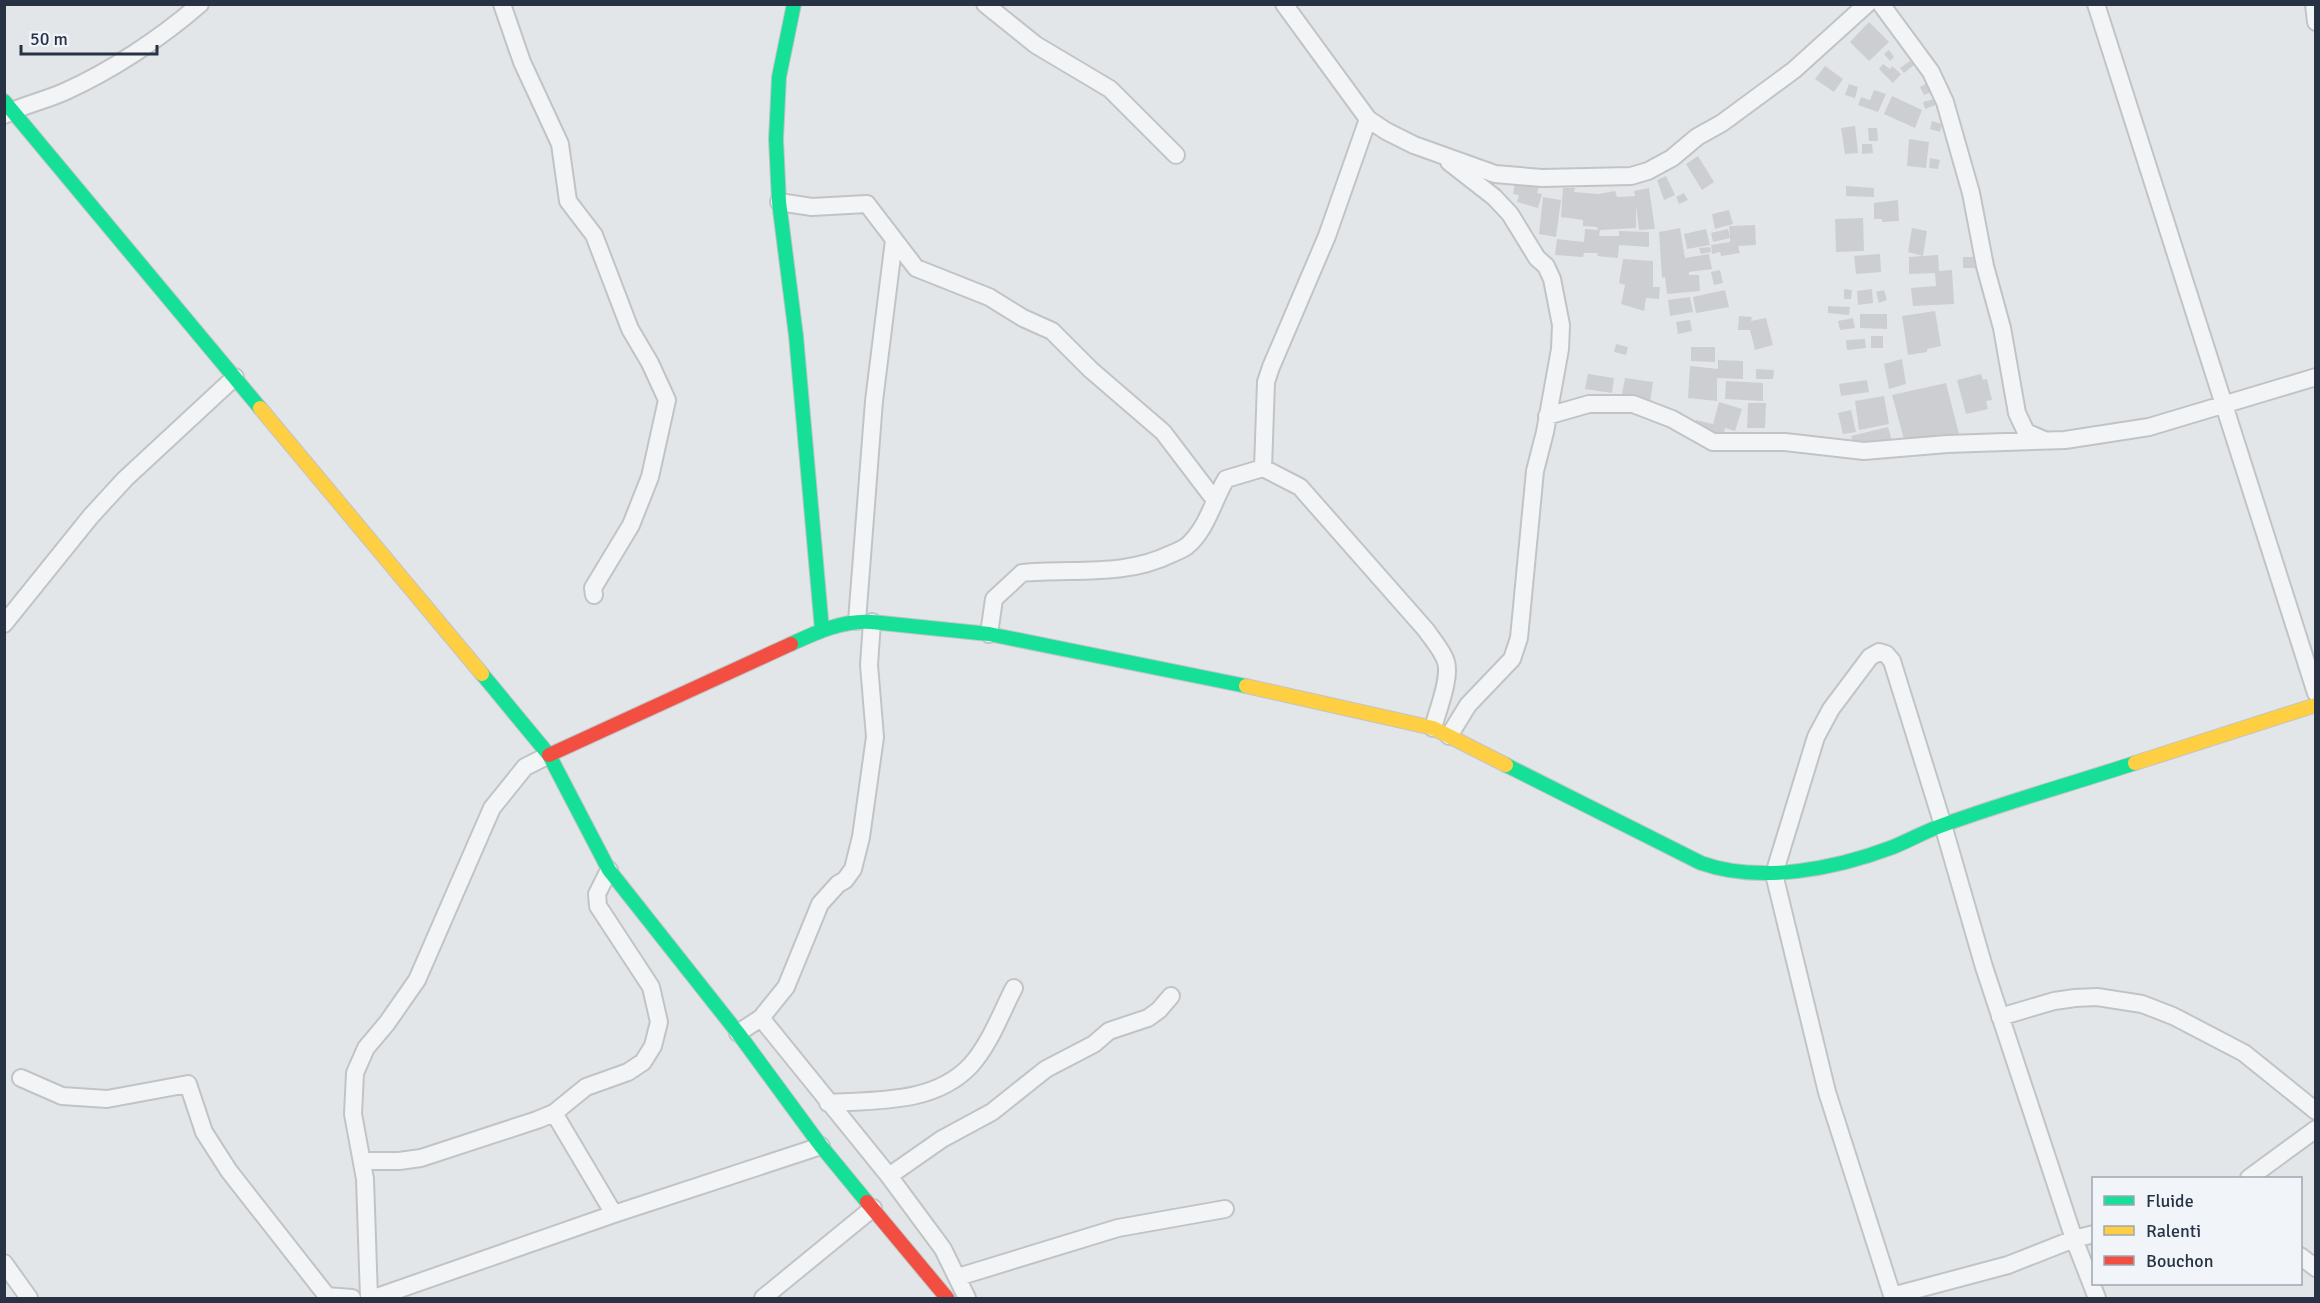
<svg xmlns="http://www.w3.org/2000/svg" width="2320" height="1303" viewBox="0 0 2320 1303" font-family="Signika,sans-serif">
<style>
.building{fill:#ccced2}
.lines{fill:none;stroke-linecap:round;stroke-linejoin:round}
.street-casing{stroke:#c1c4c7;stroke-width:20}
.fast-casing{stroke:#c1c4c7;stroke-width:16}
.slow-casing{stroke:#c1c4c7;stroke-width:16}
.jam-casing{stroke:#c1c4c7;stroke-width:16}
.street{stroke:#f3f4f5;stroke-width:16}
.fast{stroke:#16e098;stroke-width:14}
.slow{stroke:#ffcf43;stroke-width:14}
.jam{stroke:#f24e42;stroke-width:14}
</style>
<rect width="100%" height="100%" fill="#e3e6e9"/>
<path class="building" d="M1869 22 1889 42 1869 61 1850 42Z
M1889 50 1894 57 1890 61 1884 54Z
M1910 61 1914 65 1904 73 1900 68Z
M1883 64 1890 69 1892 66 1901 74 1893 83 1879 69Z
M1825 66 1843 79 1834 92 1815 79Z
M1929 82 1933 91 1924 95 1920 87Z
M1849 84 1858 87 1855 98 1845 95Z
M1874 90 1886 94 1878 112 1858 105 1861 97 1870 100Z
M1892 96 1922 110 1915 128 1884 114Z
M1934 99 1936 105 1925 109 1923 102Z
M1932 121 1942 124 1940 132 1930 129Z
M1855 126 1858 153 1845 154 1841 128Z
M1868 128H1877L1878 141H1869Z
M1909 139 1929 142 1926 168 1907 166Z
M1862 144H1872L1873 153 1862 154Z
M1698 156 1714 182 1702 190 1686 164Z
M1930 158 1940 160 1938 169 1929 168Z
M1666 176 1675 195 1664 200 1657 180Z
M1523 182 1539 186 1537 193 1542 194 1538 208 1517 202 1519 195 1513 194 1515 184 1522 186Z
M1846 186 1874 188V197L1846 196Z
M1563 188H1575L1574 192 1598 194 1615 191 1617 197 1635 196 1634 191 1649 188 1655 229 1639 230 1636 205V228L1600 230 1599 236H1619V231L1649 232V247L1619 245 1618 258 1597 256 1598 253H1584L1583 257 1555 255 1557 239 1584 242 1585 229 1598 230 1597 227 1583 226V220L1561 217Z
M1684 193 1688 200 1679 204 1676 197Z
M1543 197 1561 200 1556 237 1539 234Z
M1898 200 1899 221 1882 222V219H1874V203Z
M1729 210 1733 224 1715 229 1712 214Z
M1863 218 1864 251 1836 252 1835 219Z
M1755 225 1756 245 1738 246 1740 253 1721 256 1720 252 1712 254 1711 245 1730 242V238L1713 242 1711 233 1728 229 1730 238 1729 226Z
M1680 228 1685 258 1709 254 1712 269 1689 272V275H1699L1700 291 1667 294 1665 277 1662 278 1659 232Z
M1912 228 1927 231 1923 256 1908 252Z
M1706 229 1710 245 1687 249 1684 234Z
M1710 247 1711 252 1701 254 1699 248Z
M1880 254 1881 272 1856 274 1854 256Z
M1938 255 1939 271 1952 270 1954 304 1913 306 1911 288 1936 286 1935 273 1909 274V257Z
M1963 257H1974L1975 268H1963Z
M1623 259 1653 261V287H1660L1659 299 1646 298 1644 311 1621 304 1625 285 1619 283Z
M1720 270 1723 283 1714 285 1711 272Z
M1844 289 1852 290 1851 299H1844Z
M1872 289 1873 303 1858 305 1857 291Z
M1725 290 1729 307 1696 313 1693 297Z
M1884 290 1887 300 1879 303 1876 292Z
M1690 297 1693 312 1670 316 1668 300Z
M1828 306 1850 307 1849 315 1828 313Z
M1935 311 1941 346 1927 349V352L1908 355 1902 316Z
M1860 314H1887V329L1860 328Z
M1739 316 1752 317 1751 321 1766 318 1773 345 1755 350 1750 330H1738Z
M1853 318 1855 328 1840 330 1838 321Z
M1690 320 1692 331 1678 334 1676 322Z
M1871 336H1883V348H1871Z
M1865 339 1866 348 1847 350 1846 340Z
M1616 344 1628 347 1626 355 1614 352Z
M1691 347H1715V362L1691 361Z
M1902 359 1906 384 1889 389 1884 364Z
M1718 360 1743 361V379L1717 378V401L1688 398 1690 366 1718 369Z
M1756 369 1774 370 1773 379H1756Z
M1588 374 1614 378 1612 393 1585 389Z
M1981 374 1983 380 1987 379 1992 400 1986 401 1988 409 1966 414 1957 380Z
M1625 378 1653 382 1650 402 1621 399Z
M1867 380 1869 392 1841 396 1839 384Z
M1726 381 1763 383V401L1725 399Z
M1946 383 1959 434 1905 443 1892 395Z
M1884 396 1889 424 1859 430 1855 401Z
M1719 402 1742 409 1735 431 1725 428 1722 440 1710 437 1711 431 1694 427 1696 420 1713 424Z
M1748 403H1766L1765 428H1747Z
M1851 410 1856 432 1843 434 1838 413Z
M1888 427 1893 444 1855 446 1851 436Z"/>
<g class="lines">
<defs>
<path id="street" d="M502 4 522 62 560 144 568 201 594 235 630 329 650 363 667 400 650 477 631 525 593 588 594 595
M985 4 1036 45 1110 89 1176 155
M1284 4 1368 119 1386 131 1414 145 1495 174 1542 178 1631 176 1648 171 1672 158 1697 137 1722 123 1794 70 1867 4
M1881 4 1931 72 1945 102 1971 193 1985 266 2002 328 2017 413 2026 432 2044 440
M2096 4 2316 693
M2314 4 2316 22
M4 115 12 111C29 104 48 99 64 92 111 71 161 38 200 4
M1368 119 1327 236 1271 367 1266 382 1263 468 1300 487 1426 630C1432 639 1443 651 1446 662 1451 678 1437 712 1433 728
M1449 162 1494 197 1510 214 1537 258 1546 266 1552 279 1561 325 1560 349 1545 432 1535 471 1519 638 1512 659 1468 705 1449 736
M779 202 812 207 867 204 916 268 989 297 1023 318 1052 331 1091 370 1163 432 1214 499
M1547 416 1589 404H1633L1672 419 1713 442H1785L1864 451 1947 444 2065 440 2149 427 2316 377
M857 621 874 401 894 240
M4 624 91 516 125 479 235 377
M989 634 994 599 1022 573C1071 568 1125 577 1171 554 1176 552 1183 549 1187 546 1207 529 1213 501 1226 479L1263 468
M2000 1017 2054 1001 2075 998 2097 997 2142 1004 2173 1016 2244 1053 2316 1111
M761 1018 889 1176 943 1249 967 1298
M738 1033 761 1018 786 987 820 904 838 884 845 880 853 869 861 837 875 737 869 665 872 622
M21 1078 62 1096 107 1099 188 1084 204 1132 229 1171 327 1296 352 1298
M828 1103C876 1100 935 1104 971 1065 990 1044 1001 1013 1014 988
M554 1113 614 1214
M362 1161H399L421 1158 537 1120 554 1113 586 1087 628 1072 643 1062 653 1046 659 1022 651 987 598 906 597 894 609 870
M889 1176 942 1139 992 1112 1046 1069 1094 1044 1109 1031 1148 1018 1159 1010 1171 996
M2249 1178 2316 1129
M2300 1256 2316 1268
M4 1263 29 1298
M958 1277 1118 1228 1225 1209
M1892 1296 2008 1265 2074 1239 2094 1234
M369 1298 365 1179 353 1114 355 1073 366 1048 387 1023 417 980 492 808 525 767 549 755
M374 1298 614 1214 821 1146
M763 1298 873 1208
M1893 1298 1827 1092 1774 874 1816 737 1831 709 1870 657 1879 652 1886 654 1892 661 1943 825 1984 967 2074 1239 2097 1298"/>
<path id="fast" d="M794 4 779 77 776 139 779 202 796 336 822 630
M4 101 260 408
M791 644C817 632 843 620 872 622L989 634 1246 686
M482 674 549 755 609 870 738 1033 821 1146 867 1202
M1506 765 1701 863C1760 884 1835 869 1893 847 1910 840 1926 831 1943 825 2006 802 2071 784 2135 763"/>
<path id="slow" d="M260 408 482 674
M1246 686 1433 728 1506 765
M2135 763 2316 705"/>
<path id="jam" d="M549 755 791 644
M867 1202 947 1298"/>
</defs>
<use href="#street" class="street-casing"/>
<use href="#fast" class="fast-casing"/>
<use href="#slow" class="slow-casing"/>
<use href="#jam" class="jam-casing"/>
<use href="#street" class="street"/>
<use href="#fast" class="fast"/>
<use href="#slow" class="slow"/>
<use href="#jam" class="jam"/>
</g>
<rect width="2320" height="1303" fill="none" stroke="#273345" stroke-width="12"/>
<rect x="2092" y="1177" width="210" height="108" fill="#f1f4f8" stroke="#a0a7b0" stroke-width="1.5"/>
<rect x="2104" y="1196" width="30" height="9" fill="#16e098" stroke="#a0a7b0" stroke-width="1.5"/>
<text x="2146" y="1207" font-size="18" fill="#273345">Fluide</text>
<rect x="2104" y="1226" width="30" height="9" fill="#ffcf43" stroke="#a0a7b0" stroke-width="1.5"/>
<text x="2146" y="1237" font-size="18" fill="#273345">Ralenti</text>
<rect x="2104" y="1256" width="30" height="9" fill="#f24e42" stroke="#a0a7b0" stroke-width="1.5"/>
<text x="2146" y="1267" font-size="18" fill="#273345">Bouchon</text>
<path d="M21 45v9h136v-9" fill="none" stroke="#273345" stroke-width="3"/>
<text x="30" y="45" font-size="18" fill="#273345" stroke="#f1f4f8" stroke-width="4.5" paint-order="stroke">50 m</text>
</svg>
